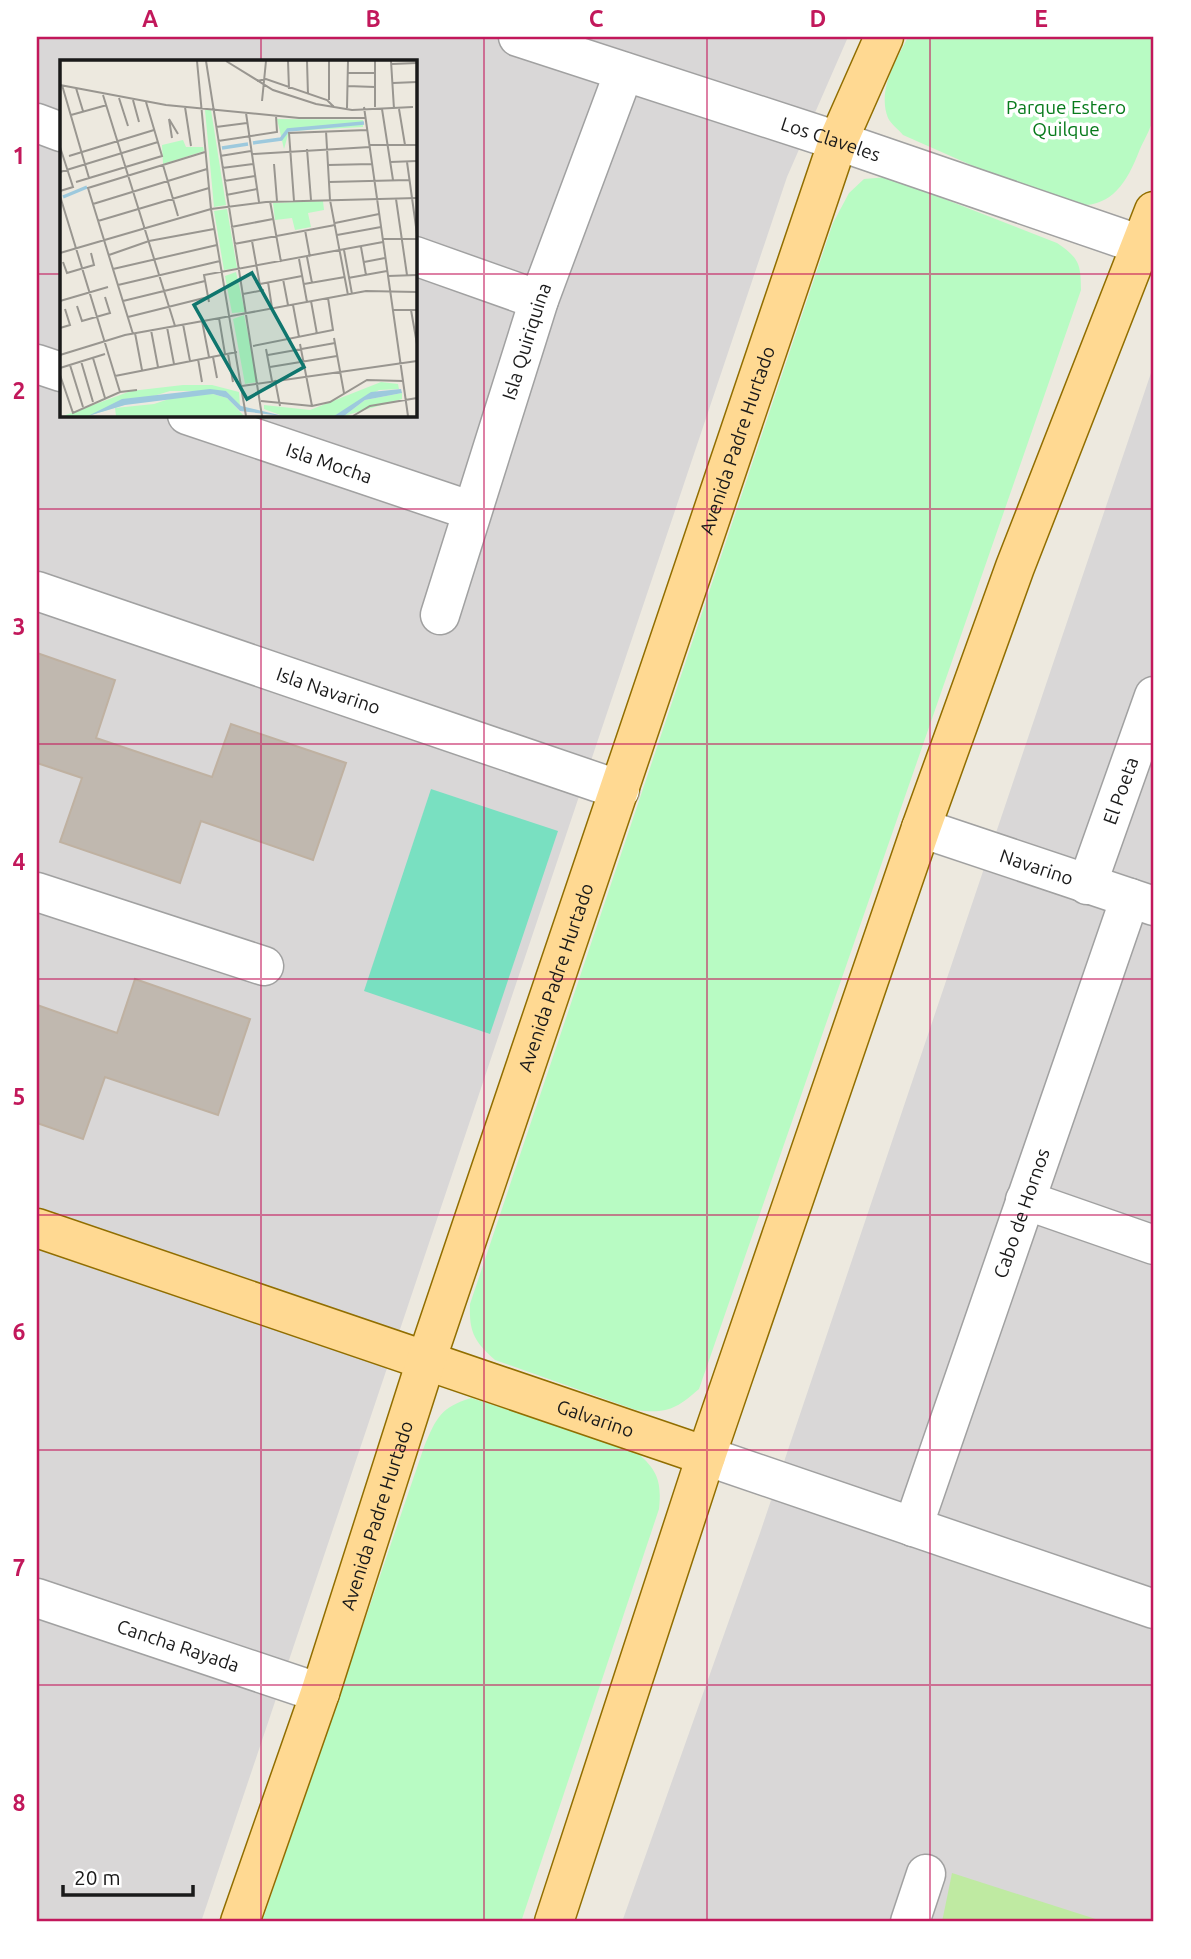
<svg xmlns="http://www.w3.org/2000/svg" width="1191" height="1959" viewBox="0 0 1191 1959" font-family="Ubuntu,sans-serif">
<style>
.residential{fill:#d9d7d7;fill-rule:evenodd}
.grass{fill:#bfeaa2}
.park{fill:#b8fbc3}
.pitch{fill:#79e0c1}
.building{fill:#c0b8af;stroke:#bfb1a1;stroke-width:2}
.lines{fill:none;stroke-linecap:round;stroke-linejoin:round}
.minor-casing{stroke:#a1a1a1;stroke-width:41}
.major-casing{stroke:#916e00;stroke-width:41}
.minor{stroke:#fff;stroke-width:38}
.major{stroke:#ffd992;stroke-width:38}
.grid{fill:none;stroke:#c2185b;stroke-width:2;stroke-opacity:0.55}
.labels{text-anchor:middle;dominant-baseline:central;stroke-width:7;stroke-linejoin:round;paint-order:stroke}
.park-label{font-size:19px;fill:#077a1b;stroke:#fff}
.street-label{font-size:19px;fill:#1a1a1a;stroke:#fff}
.inset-river{fill:none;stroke:#9dc9dd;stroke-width:3.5}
.inset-road{fill:none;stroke:#999690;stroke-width:2}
.view{fill:#0f766e;fill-opacity:0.15;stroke:#0f766e;stroke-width:3.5}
.inset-edge{fill:none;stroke:#1a1a1a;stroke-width:3.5}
.neatline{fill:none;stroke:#c2185b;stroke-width:2.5}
.grid-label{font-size:23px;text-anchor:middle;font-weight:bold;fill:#c2185b}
</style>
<rect width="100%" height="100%" fill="#ede9df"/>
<path class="residential" d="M37 37H848L787 177 201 1922H37ZM61 61H415V415H61Z
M1154 364V1922H622L760 1533Z"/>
<path class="grass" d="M952 1873 1105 1922H942Z"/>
<path class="park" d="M908 37H1154C1154 61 1158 89 1154 113 1153 125 1145 138 1140 149 1123 193 1105 214 1055 202L903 135C899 130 891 124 888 118 877 90 896 61 908 37Z
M888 177 1057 243C1079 258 1081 264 1081 290L699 1389C676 1409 667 1414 636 1410L495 1360C474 1341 469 1332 470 1304L833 223 849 193 864 179Z
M471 1398 634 1450C657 1469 662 1480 659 1509L521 1922H262L424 1447C436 1418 441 1407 471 1398Z"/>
<path class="pitch" d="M431 789 558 831 490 1034 364 991Z"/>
<path class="building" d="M37 653 115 680 96 738 212 777 231 724 346 763 313 860 201 821 180 883 60 842 82 778 37 763Z
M135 979 250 1019 218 1115 105 1077 83 1139 37 1123V1005L117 1033Z"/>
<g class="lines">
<defs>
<g id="minor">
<path id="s1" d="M518 37 838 141 1141 245"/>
<path d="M37 123 61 132"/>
<path d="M415 256 539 300"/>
<path d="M37 364 61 372"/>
<path id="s2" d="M187 415 472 511"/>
<path id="s3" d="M37 591 620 790"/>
<path id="s4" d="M440 615 539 300 624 72"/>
<path id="s5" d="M921 828 1154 906"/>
<path id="s6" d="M1087 885 1154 696"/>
<path d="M37 892 264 966"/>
<path d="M1025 1200 1154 1245"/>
<path d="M706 1456 1154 1609"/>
<path id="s7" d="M913 1527 1130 898"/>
<path id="s8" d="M37 1598 320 1693"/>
<path d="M910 1922 926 1874"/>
</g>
<g id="major">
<path id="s9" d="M37 1228 706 1456"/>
<path id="s10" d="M240 1922 320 1693 426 1361 838 141 884 37"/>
<path d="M554 1922 706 1456 921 828 1015 567 1154 211"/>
</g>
</defs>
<use href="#minor" class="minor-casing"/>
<use href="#major" class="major-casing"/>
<use href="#minor" class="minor"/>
<use href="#major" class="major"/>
</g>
<path class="grid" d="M261 37V61M484 37V1922M707 37V1922M930 37V1922M37 274H61M415 274H1154M261 415V1922M37 509H1154M37 744H1154M37 979H1154M37 1215H1154M37 1450H1154M37 1685H1154"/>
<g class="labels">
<g class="park-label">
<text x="1066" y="107">Parque Estero<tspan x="1066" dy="22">Quilque</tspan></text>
</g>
<g class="street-label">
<text stroke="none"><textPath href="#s1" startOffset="329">Los Claveles</textPath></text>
<text stroke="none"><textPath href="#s4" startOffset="287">Isla Quiriquina</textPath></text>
<text stroke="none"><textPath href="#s10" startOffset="1563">Avenida Padre Hurtado</textPath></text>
<text stroke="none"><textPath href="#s2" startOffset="150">Isla Mocha</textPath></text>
<text stroke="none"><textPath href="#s3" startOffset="308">Isla Navarino</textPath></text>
<text stroke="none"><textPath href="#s6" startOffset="100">El Poeta</textPath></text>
<text stroke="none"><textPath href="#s5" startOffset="122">Navarino</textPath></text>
<text stroke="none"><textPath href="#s10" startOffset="996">Avenida Padre Hurtado</textPath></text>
<text stroke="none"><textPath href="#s7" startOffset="332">Cabo de Hornos</textPath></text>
<text stroke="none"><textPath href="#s9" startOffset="590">Galvarino</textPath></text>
<text stroke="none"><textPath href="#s10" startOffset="429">Avenida Padre Hurtado</textPath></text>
<text stroke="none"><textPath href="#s8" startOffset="149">Cancha Rayada</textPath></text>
</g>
</g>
<g transform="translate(60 60)">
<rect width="357" height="357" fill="#ede9df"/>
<path d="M145 50H151L166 145 154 147ZM217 59 303 60V67L229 71 224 89ZM123 80 126 87H143L144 91 103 104 102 85ZM263 141 264 150 248 153 251 167 235 170 232 158 215 160 213 143ZM167 149 177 208 164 210 154 151ZM176 212 185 252 172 253 165 216ZM184 255 198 322 185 324 173 259ZM321 322 338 324 339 329 319 330 274 356H223L204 349V345L250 350ZM123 325H152L179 332 180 346 166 331H110L28 356H3L71 331ZM342 333V339L284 356 305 340ZM153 334 167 338 184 356H56L55 348 94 344 121 335Z" fill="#b8fbc3"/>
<path d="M150 329 166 331 181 346 223 356 180 351 167 338 153 334 65 345 28 356 62 339ZM341 329 342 333 305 340 284 356H274L311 332Z" fill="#9dc9dd"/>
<path class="inset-river" d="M193 83 221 79 228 70 304 63M162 88 188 84M3 137 27 127"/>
<path class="inset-road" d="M137 1 151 149 186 356M146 1 202 356M166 1 213 30 256 44 292 50 353 47M228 1 229 29M247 1 248 35M269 1V40M331 1 334 49M332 4 357 3M287 13H315M197 21 206 19 267 40 274 47M333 23 357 22M0 25 106 45 239 58H306M2 25 29 118M287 26 315 27M16 28 23 51M43 35 115 266M59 38 68 66M73 40 79 62M202 41 206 1M125 47 131 86M304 47 348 356M315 47V1M287 48 288 1M322 49 333 120M339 49 345 85M186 53 199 142M11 55 47 45M156 67 187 63M266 71 270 140 288 235M112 78 109 59 118 74M158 81 217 72 216 56M309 85H357M0 87 13 127 0 131M247 89 251 140M192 94 310 87M9 96 94 70M160 96 191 91M330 102 357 101M347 102 357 174M214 104 217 141M103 105 118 156M268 105 312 104M162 108 193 104M0 112 98 82M164 121 195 116M16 122 102 96 86 42M269 122 349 120M166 135 197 129M0 136 60 332M336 139 347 215M210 141 221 202M234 141 229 73 307 70M33 144 147 109M151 149 206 142 357 138M38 161 149 128M275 163 319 154M171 167 213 159M245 170 250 197M277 175 321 167M323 179H357M192 181 201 231M174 184 275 165M301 187 306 215M284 190 292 234M0 193 151 149M49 195 89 181 154 169M247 197 252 223M239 199 247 242M3 202 7 213 34 205 31 193M304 202 325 198M53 209 157 185M328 216 357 215M288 218 327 211M223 219 228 245M208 222 212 248M200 224 242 216M244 224 285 217M58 225 160 201M183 234 204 230M0 241 48 227M63 241 145 221M251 241 257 274M149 242 144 215 323 182M233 245 239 277M17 246 22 261 50 253 45 237M333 250H357M351 250 357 284M171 256 306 231 357 232M68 257 148 237M159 258 165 294M142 261 149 297M123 264 130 301M107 267 114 304M0 268 10 265 5 249M91 270 98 307M75 273 82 310M73 274 28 128 145 92M274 278 284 333M240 284 252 346M193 286 273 270 268 238M206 289 212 321M168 294 173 322M0 295 65 275 171 256M208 295 275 283M153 297 157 318M33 298 45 338M138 299 142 322M21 301 33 342M10 305 23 347M210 307 277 296M0 308 45 294M0 315 13 353 60 332 77 330M55 316 177 292M215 320 220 346M182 326 357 301M201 341 252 346 270 342 307 320 343 321M293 356 310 346 357 338"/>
<path class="view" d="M192 213 244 307 187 339 134 245Z"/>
<rect width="357" height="357" class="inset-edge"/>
</g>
<rect width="1191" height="1959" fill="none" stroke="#ffffff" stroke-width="77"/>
<path d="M63 1885v10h130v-10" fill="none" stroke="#1a1a1a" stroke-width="3.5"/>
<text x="74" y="1885" font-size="21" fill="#1a1a1a" stroke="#ffffff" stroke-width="5" paint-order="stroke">20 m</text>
<rect x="38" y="38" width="1114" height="1882" class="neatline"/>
<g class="grid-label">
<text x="150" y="27">A</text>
<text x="373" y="27">B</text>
<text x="596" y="27">C</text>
<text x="818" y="27">D</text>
<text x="1041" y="27">E</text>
<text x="19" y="164">1</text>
<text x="19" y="399">2</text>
<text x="19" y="635">3</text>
<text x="19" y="870">4</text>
<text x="19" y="1105">5</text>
<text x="19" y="1340">6</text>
<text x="19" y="1576">7</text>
<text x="19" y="1811">8</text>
</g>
</svg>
